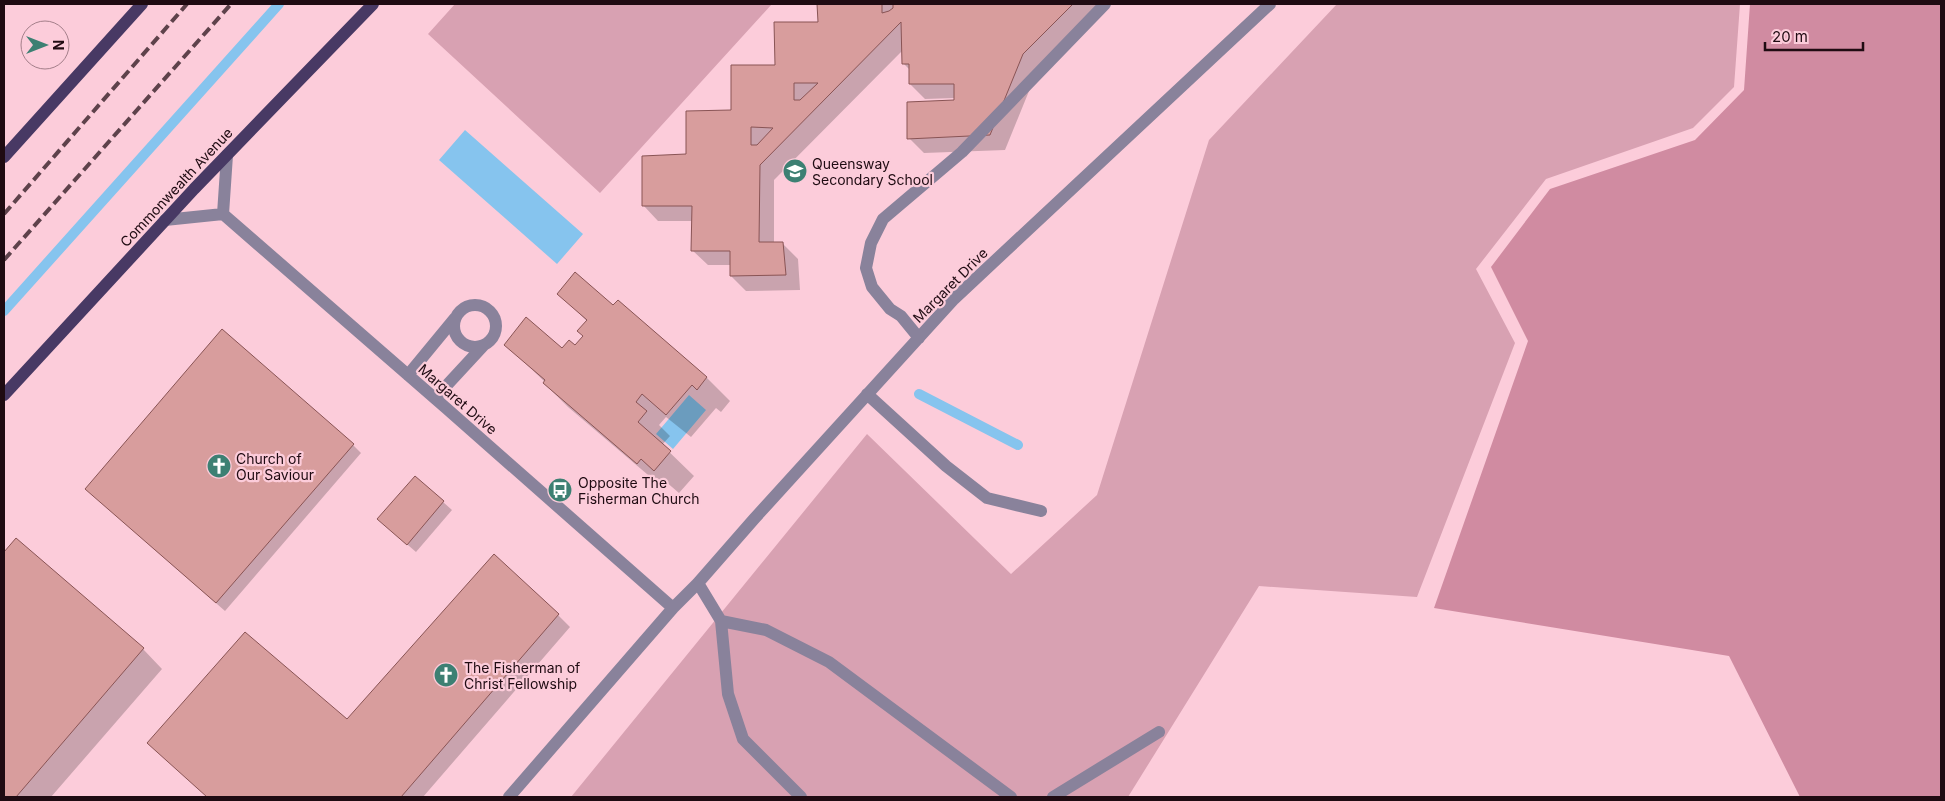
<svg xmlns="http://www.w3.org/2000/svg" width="1945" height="801" viewBox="0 0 1945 801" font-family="Inter,sans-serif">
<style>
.green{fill:#d8a1b2}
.forest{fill:#d08ba1}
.water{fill:#86c4ee}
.shadow{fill:#0003}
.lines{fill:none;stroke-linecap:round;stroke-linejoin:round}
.stream{stroke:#86c4ee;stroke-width:10}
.building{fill:#d89d9d;stroke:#895455;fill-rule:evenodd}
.minor{stroke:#89829b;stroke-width:12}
.major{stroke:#483964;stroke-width:12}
.rail{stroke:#5e424b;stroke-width:4;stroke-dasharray:10 5;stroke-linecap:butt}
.labels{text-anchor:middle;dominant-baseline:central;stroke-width:4.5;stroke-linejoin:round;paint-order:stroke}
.poi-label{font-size:14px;fill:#1f0b12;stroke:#fcccda;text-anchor:start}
.street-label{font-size:14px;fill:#1f0b12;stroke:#fcccda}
</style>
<rect width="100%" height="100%" fill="#fcccda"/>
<path class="green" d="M455 4H772L600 193 428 34Z
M1337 4H1740L1734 87 1693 128 1546 179 1476 269 1515 343 1417 597 1259 586 1128 797H571L867 434 1011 574 1097 495 1209 140Z"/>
<path class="forest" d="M1750 4H1941V797H1800L1729 656 1434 608 1528 341 1491 267 1550 189 1695 140 1744 90Z"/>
<path class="water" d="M465 130 583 234 557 264 439 160Z
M689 395 706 410 673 449 656 434Z"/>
<path class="shadow" d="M819 4H1103L1038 69 1005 150 924 153 909 138 955 101V98L925 99 910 84V70L903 63V50L774 180V243L783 244 798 259 800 290 746 291 731 276V265H708L692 250 693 221H658L643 205 687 155 819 23Z
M559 294 614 307 618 302 707 378 730 401 721 412 716 408 691 437 666 417 659 425 670 436 662 445 694 476 679 493 665 481 661 486 568 407 544 383 545 382 505 344 562 350 575 347 585 337 587 321Z
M353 445 361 453 225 611 95 497Z
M415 477 452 510 416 552 387 527Z
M16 539 143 649 162 669 51 797H4V554Z
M558 615 570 627 423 797H208L161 755 347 721Z"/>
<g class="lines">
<path class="stream" d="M4 311 279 4
M919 394 1018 445"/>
</g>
<path class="building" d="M817 4H882V13L889 11 893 8V4H1073L1023 54 990 135 907 139V102L954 100V84H909V64H902L901 22 760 165 759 242H783L786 275 730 276V251H691L692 206H642V156L686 154V111L731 110V65H775L774 22H818ZM794 83H818L800 100H794ZM751 127 773 128 757 145H751Z
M575 272 613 305 618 300 707 377 697 390 692 385 666 415 642 394 636 402 647 411 638 422 671 451 654 471 641 459 637 464 543 383 545 380 504 345 526 317 562 348 569 340 575 345 583 336 577 331 587 320 557 294Z
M222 329 354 444 216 603 85 489Z
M415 476 444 501 407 545 377 519Z
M16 538 144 648 16 797H4V552Z
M494 554 559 614 401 797H207L147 743 245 632 347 719Z"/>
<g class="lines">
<path class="minor" d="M223 214 227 155
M165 220 223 214 446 408 673 608
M454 326a21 21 0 1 1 42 0a21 21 0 1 1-42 0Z
M919 338 901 316 890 309 872 287 866 268 871 243 883 219 962 152 1105 4
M408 375 455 318
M867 394 946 466 987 498 1041 511
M435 398 484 345
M698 583 721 621 728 694 743 739 801 797
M721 621 766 630 829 662 1011 797
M509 797 673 608 698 583 754 519 954 299 1270 4
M1053 797 1159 732"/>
<path class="major" d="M4 157 142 4
M4 395 194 189 373 4"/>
<path class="rail" d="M4 214 187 4
M4 260 231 4"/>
</g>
<defs>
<symbol id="school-disc" viewBox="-11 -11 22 22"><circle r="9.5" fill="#3d8073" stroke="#fcccda"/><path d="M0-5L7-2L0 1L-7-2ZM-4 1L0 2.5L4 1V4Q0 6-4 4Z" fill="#fff"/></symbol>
<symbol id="church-disc" viewBox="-11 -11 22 22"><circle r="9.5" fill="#3d8073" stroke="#fcccda"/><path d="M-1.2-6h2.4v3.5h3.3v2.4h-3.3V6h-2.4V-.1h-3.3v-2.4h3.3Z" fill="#fff"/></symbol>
<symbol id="bus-disc" viewBox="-11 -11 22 22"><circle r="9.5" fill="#3d8073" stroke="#fcccda"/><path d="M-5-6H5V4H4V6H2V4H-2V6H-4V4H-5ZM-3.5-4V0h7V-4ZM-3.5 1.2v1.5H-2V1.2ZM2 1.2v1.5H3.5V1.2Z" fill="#fff"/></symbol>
</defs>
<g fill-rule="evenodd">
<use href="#school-disc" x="781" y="157" width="28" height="28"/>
<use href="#church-disc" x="205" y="452" width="28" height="28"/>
<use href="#bus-disc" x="546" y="476" width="28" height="28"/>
<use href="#church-disc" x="432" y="661" width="28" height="28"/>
</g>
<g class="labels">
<g class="poi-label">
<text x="812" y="163">Queensway<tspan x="812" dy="16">Secondary School</tspan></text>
<text x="236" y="458">Church of<tspan x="236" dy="16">Our Saviour</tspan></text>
<text x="578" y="482">Opposite The<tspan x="578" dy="16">Fisherman Church</tspan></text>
<text x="464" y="667">The Fisherman of<tspan x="464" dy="16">Christ Fellowship</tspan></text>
</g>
<g class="street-label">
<text transform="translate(176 187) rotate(-47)">Commonwealth Avenue</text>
<text transform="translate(950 285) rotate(-45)">Margaret Drive</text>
<text transform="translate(458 399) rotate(41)">Margaret Drive</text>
</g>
</g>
<rect width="1945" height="801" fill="none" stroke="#1f0b12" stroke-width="10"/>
<g transform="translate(45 45) rotate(90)"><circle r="24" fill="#fcccda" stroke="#a47f8a"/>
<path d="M0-4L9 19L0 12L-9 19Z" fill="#3d8073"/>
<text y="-8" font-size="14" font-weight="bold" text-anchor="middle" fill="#1f0b12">N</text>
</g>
<path d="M1765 42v8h98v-8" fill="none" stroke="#1f0b12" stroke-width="2.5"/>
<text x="1772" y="42" font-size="15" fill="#1f0b12" stroke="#fcccda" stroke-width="4" paint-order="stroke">20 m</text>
</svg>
